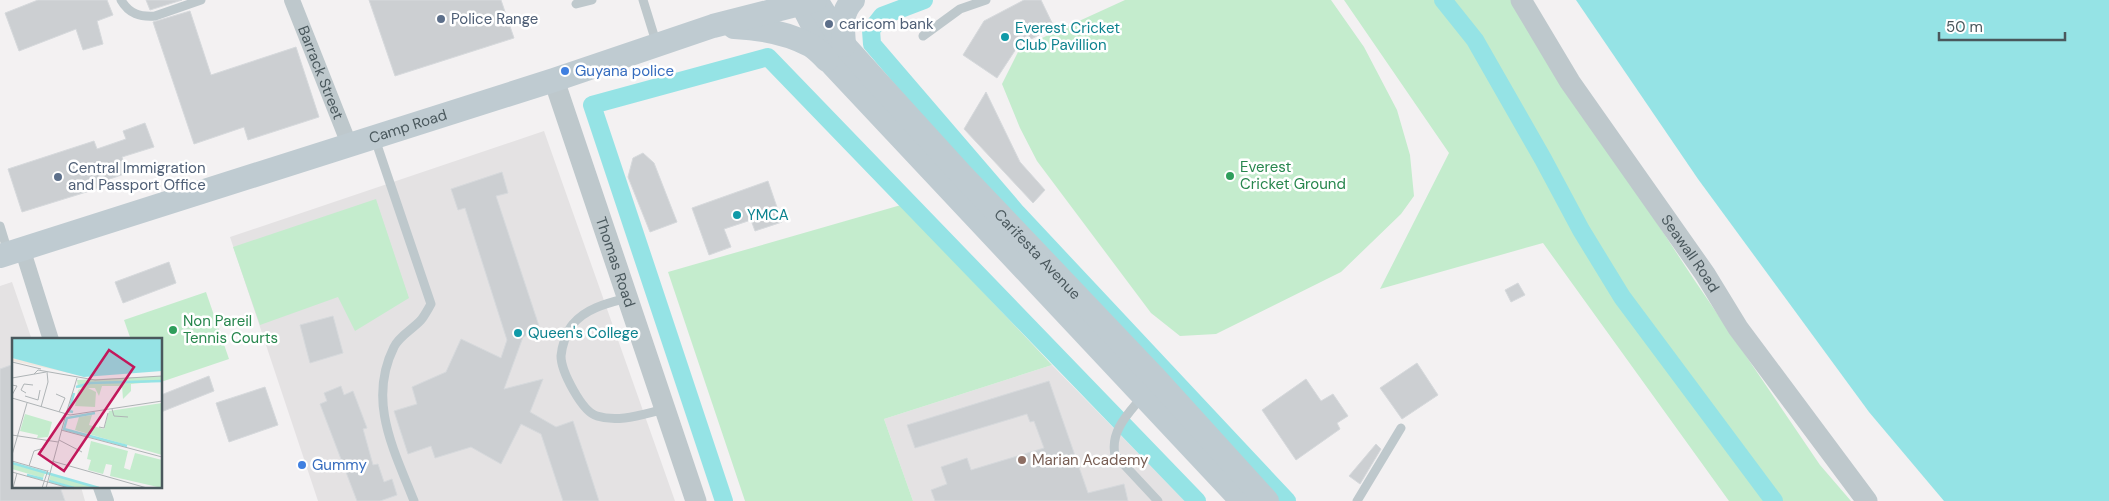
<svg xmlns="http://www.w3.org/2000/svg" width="2109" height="501" viewBox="0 0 2109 501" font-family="'DM Sans',sans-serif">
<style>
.education{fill:#e4e2e3}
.green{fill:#c4eccd}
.water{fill:#95e3e5}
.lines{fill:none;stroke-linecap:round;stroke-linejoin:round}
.canal{stroke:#95e3e5;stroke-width:18}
.building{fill:#cccfd2;stroke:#d6d9dc}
.service{stroke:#bec8cc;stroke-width:9}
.minor{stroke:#bec8cc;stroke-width:16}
.tertiary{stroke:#bec8cc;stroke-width:21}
.secondary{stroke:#bfcbd1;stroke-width:24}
.service-dot{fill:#5c6f8a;stroke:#fff;stroke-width:2}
.culture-dot{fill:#0f9aa8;stroke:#fff;stroke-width:2}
.shop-dot{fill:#3f7fe0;stroke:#fff;stroke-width:2}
.leisure-dot{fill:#2e9e5b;stroke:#fff;stroke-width:2}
.education-dot{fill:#8d6e63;stroke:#fff;stroke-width:2}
.labels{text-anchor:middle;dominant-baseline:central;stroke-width:5;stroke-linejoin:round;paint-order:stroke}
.service-label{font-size:15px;fill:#4e5e75;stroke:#fff;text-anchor:start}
.culture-label{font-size:15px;fill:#0d838f;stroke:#fff;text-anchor:start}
.shop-label{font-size:15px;fill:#366cbe;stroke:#fff;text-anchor:start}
.street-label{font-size:15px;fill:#4a585d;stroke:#fff}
.leisure-label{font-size:15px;fill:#27864d;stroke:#fff;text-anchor:start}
.education-label{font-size:15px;fill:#785e54;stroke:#fff;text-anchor:start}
.inset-river{fill:none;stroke:#95e3e5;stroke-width:2.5}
.inset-road{fill:none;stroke:#afb4b6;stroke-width:1}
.view{fill:#c2185b;fill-opacity:0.15;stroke:#c2185b;stroke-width:2.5}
.inset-edge{fill:none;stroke:#4a585d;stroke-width:2.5}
</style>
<rect width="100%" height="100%" fill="#f3f1f2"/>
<path class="education" d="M544 131 675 501H318L230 237Z
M12 282 32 340H14V487H81L85 501H0V286Z
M1052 365 1185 501H913L884 419Z"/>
<path class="green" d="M1125 0H1331L1364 47 1397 110 1410 155 1414 196 1401 214 1341 272 1216 334 1180 336 1151 313 1037 161 1020 128 1002 84 1020 48Z
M1344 0H1511L1693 278 1820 465 1851 501H1729L1543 243 1380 289 1449 153Z
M376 199 409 298 355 331 338 297 260 325 233 247Z
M901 205 1052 365 884 419 913 501H745L668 272Z
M206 292 229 359 161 382V340H131L124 320Z"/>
<path class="water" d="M1576 0H2109V501H1944L1869 412 1698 179Z"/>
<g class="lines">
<path class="canal" d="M924 0 882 16 871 30 872 44 1017 213 1287 501
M1443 0 1475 40 1543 159 1581 230 1622 297 1774 501
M724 501 592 105 768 57 1197 501"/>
</g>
<path class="building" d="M38 0H107L113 15 97 21 103 44 83 50 76 29 19 51 5 13Z
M146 0H182L150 10Z
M369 0H501L514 38 395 76Z
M1024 0H1041L1054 27 1018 46 997 78 963 55 984 21Z
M190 11 211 75 296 47 319 117 248 140 244 127 194 144 153 22Z
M986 92 1020 162 1045 190 1033 203 964 129Z
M145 123 154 147 122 157 127 173 107 180 109 185 22 212 8 169 94 141 97 149 126 139 123 131Z
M643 153 654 163 677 222 650 232 628 177 633 158Z
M502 172 508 193 496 196 540 329 523 337 504 389 543 379 530 412 556 427 573 421 599 501H563L541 434 521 424 501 464 471 447 435 458 431 446 408 454 394 411 417 404 412 387 446 372 461 339 501 358 507 340 465 208 458 210 451 189Z
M768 181 782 222 755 231 751 220 724 229 731 247 709 255 692 208Z
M169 262 176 283 123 303 115 282Z
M1518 283 1525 295 1511 302 1505 290Z
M333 316 343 353 310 363 300 325Z
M1417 363 1438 395 1402 419 1380 388Z
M14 364V487H60L65 501H0V369Z
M209 376 214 391 161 412V395Z
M1306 379 1321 401 1333 394 1348 416 1337 423 1340 429 1296 460 1262 410Z
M1049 381 1088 493 1124 484 1128 501H935L931 490 947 484 941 467 967 458 971 470 1044 448 1034 421 1030 422 1027 414 915 448 907 425Z
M341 386 344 395 353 391 367 428 363 429 373 465 378 464 384 482 392 479 397 495 380 501H357L320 404 327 401 324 393Z
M265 387 278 425 229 442 216 403Z
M1376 444 1381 449 1360 484 1349 476Z"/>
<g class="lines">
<path class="service" d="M121 0C129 14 140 17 155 16L201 0
M643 0 657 45
M576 4 592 0
M923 36 960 9 986 0
M375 139 431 304C428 309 425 315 421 320 413 329 399 336 394 347 367 401 394 450 414 501
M0 226 8 252
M627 298C608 303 586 308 573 324 566 332 562 346 561 356 561 371 582 412 597 416 619 423 643 414 665 409
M1142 397C1128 414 1110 431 1115 455L1158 501
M1357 501 1401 428"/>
<g class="minor">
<path id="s1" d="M292 0 349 144"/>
<path d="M22 248 51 340"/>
<path d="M101 487 106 501"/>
</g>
<g class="tertiary">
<path id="s2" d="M1521 0 1570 82 1705 274 1738 328 1867 501"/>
<path id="s3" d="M554 80 696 501"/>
</g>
<g class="secondary">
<path d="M800 0 833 65 1242 501"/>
<path id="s4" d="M816 0 844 45 879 84 961 174 1157 380 1267 501"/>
<path d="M734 27C759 28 787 33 810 45 816 48 822 55 827 60"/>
<path d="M844 45C843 28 840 13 853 0"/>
<path id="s5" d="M0 256 554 80 713 26 815 0"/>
</g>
</g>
<g class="service-dot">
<circle cx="441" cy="19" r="5"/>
<circle cx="829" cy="24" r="5"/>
<circle cx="58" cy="177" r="5"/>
</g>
<g class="culture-dot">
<circle cx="1005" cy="37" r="5"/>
<circle cx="737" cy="215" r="5"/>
<circle cx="518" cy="333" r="5"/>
</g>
<g class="shop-dot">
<circle cx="565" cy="71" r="5"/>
<circle cx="302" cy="465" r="5"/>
</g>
<g class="leisure-dot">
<circle cx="1230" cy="176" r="5"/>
<circle cx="173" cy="330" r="5"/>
</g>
<circle class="education-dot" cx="1022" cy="460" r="5"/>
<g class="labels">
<g class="service-label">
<text x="451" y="19">Police Range</text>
<text x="839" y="24">caricom bank</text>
<text x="68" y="168">Central Immigration<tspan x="68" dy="17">and Passport Office</tspan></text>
</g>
<g class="culture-label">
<text x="1015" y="28">Everest Cricket<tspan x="1015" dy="17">Club Pavillion</tspan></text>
<text x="747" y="215">YMCA</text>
<text x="528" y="333">Queen's College</text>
</g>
<g class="shop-label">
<text x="575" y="71">Guyana police</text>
<text x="312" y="465">Gummy</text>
</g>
<g class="street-label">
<text stroke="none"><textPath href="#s1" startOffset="78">Barrack Street</textPath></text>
<text stroke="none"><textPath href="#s5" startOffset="428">Camp Road</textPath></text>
<text stroke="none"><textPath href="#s2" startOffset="305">Seawall Road</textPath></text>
<text stroke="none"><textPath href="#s4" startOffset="338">Carifesta Avenue</textPath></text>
<text stroke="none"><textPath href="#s3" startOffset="192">Thomas Road</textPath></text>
</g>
<g class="leisure-label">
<text x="1240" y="167">Everest<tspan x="1240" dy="17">Cricket Ground</tspan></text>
<text x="183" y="321">Non Pareil<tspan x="183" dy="17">Tennis Courts</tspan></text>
</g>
<g class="education-label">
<text x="1032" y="460">Marian Academy</text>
</g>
</g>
<g transform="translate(12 338)">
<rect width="150" height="150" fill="#f3f1f2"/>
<path d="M150 38V43L119 46V53L111 61 110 48H90L87 58 83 50H76L84 54 83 69 63 68 66 52 70 50H66L65 42ZM150 65V117L63 92 67 79 80 77 77 87 92 91 97 73ZM13 76 40 84 36 99 25 100 26 97 8 93ZM79 103 116 113 112 130 118 132 123 115 150 122V150L98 138 100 127 94 126 91 136 76 132 79 122 75 121ZM0 126 33 135 31 140 0 131ZM39 136 85 150H65L37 142Z" fill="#c4eccd"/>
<path d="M0 20 22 25 67 37 0 23Z" fill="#f0e8e1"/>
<path d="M0 0H150V33L72 39 0 20Z" fill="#95e3e5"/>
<path class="inset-river" d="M64 49 78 45 150 43M61 74 57 73 62 55M83 75 55 80 52 91 115 108M0 125 87 150M15 137 31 141M37 143 62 150"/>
<path class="inset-road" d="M0 24 29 31M22 36 26 32 83 42 150 38M0 40 34 34M0 47 5 48 0 57M14 55 9 52 12 46 21 47M44 56 53 60 47 74M13 58 26 62 28 52M0 60 58 77 150 63M29 69 36 44 35 34M100 71 102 78 116 79M54 76 65 40M87 89 92 90 96 75M49 92 150 119M0 97 46 104M47 102 70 114M0 117 15 65M0 123 35 133M40 123 135 150M17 128 22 113 32 110 35 102M0 134 57 150M1 150 5 135M30 150 36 132M34 150 54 76"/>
<path class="view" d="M97 12 122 29 52 133 27 116Z"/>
<rect width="150" height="150" class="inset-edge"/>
</g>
<path d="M1939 32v8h126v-8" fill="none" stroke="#4a585d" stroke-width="2.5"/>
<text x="1946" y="32" font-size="15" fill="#4a585d" stroke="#ffffff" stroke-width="4" paint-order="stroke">50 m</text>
</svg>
